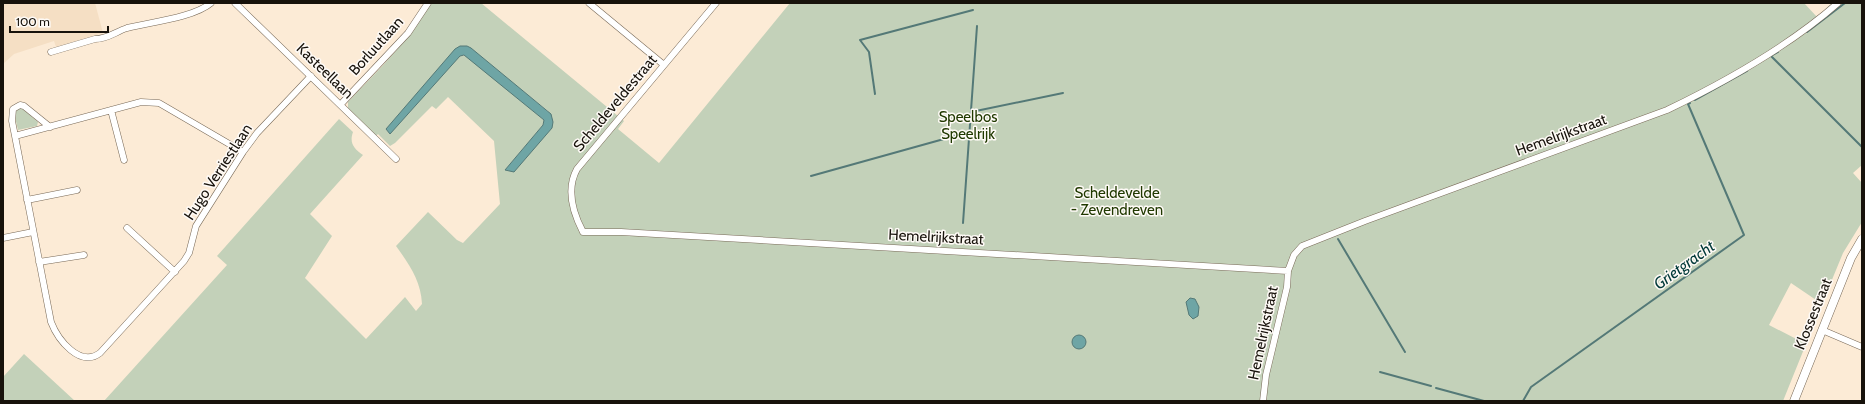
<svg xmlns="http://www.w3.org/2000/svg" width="1865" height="404" viewBox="0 0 1865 404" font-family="Cabin,sans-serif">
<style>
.built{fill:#f5dfc4}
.green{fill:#c3d1b9;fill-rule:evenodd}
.water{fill:#6ea5a5;stroke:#547977}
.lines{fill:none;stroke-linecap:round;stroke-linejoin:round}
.stream{stroke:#547977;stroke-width:2}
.minor-casing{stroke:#796a58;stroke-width:7}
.tertiary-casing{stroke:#796a58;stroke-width:9}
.minor{stroke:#fff;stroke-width:6}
.tertiary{stroke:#fff;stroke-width:8}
.labels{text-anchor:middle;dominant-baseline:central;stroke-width:3;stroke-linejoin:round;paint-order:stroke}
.street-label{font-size:15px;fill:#17120b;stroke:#fefaf6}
.park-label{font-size:15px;fill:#203900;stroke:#fefaf6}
.water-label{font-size:16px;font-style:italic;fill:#013939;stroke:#fefaf6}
</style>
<rect width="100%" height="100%" fill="#fcebd6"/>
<path class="built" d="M3 3H95L103 33 56 47 54 41 14 54 3 64Z"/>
<path class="green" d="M431 3H481L624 121 618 129 659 163 790 3H1804L1817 17 1832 3H1862V165L1853 173 1862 183V222L1843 253 1822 304 1791 283 1769 325 1806 344 1783 401H104L227 265 217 256 339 119 353 132C349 143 354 149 363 155L310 214 332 236 305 278 366 339 405 297 416 311 422 304C421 281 409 264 396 246L428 212 457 240 463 243 500 204 494 141 448 97 436 109 432 106 395 143 390 146 378 134 376 136 348 108V102C378 70 409 41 431 3ZM467 46 548 111 552 128 505 170 543 125 544 120 467 56H460Z
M19 108 23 109 38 122 37 126 18 130 14 113Z
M24 354 75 401H3V377Z"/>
<path class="water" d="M460 46H467L471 48 551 114 553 122 552 128 514 172 505 170 543 125 544 120 464 55 460 56 390 134 386 129 455 49Z
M1190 298 1195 299 1199 307 1198 316 1193 319 1189 315 1186 302Z
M1072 342a7 7 0 1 1 14 0a7 7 0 1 1-14 0Z"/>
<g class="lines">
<path class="stream" d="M1807 32 1845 3
M1778 52 1771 56 1862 147
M875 94 869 52 860 40 973 10
M1695 100 1747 71
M971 112 1063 93
M811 176 969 132
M963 223 977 26
M1338 239 1405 352
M1380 372 1431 386
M1436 388 1484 401
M1523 401 1531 387 1744 235 1688 104 1690 103"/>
<defs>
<path id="minor" d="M235 3 396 159
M589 3 664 65
M716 3 577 169C566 189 573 213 583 232H621L1288 271
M51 52 95 39C108 39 115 32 127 28 150 22 193 18 211 3
M341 104 408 33 428 3
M111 110 124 160
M15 136 12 121 13 109 20 105 24 106 50 127
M243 152 159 103 141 102 15 136 51 322C58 340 80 368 100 353L184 261 189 253 196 226 243 152 257 133 311 76
M27 200 77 190
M127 228 175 272
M3 238 33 232
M39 262 84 255
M1822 330 1862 347
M1263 401 1266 375 1287 287 1288 271 1294 255 1302 246 1365 221 1667 110C1727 81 1788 47 1838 3"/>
<path id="tertiary" d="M1794 401 1851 258 1862 239"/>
</defs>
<use href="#minor" class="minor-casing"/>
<use href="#tertiary" class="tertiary-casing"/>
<use href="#minor" class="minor"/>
<use href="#tertiary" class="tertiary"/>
</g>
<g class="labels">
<g class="street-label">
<text transform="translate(376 46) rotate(-48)">Borluutlaan</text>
<text transform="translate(325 71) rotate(44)">Kasteellaan</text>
<text transform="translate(615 103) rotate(-50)">Scheldeveldestraat</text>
<text transform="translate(1561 135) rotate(-20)">Hemelrijkstraat</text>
<text transform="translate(218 172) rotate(-57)">Hugo Verriestlaan</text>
<text transform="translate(936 237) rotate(3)">Hemelrijkstraat</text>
<text transform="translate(1813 314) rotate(-68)">Klossestraat</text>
<text transform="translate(1263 333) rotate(-78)">Hemelrijkstraat</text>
</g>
<g class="park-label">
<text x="968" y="117">Speelbos<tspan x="968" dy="17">Speelrijk</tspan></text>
<text x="1117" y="193">Scheldevelde<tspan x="1117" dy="17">- Zevendreven</tspan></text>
</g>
<g class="water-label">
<text transform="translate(1684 265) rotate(-36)">Grietgracht</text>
</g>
</g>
<rect width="1865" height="404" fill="none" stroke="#17120b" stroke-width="8"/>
<path d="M10 26v6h98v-6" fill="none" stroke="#17120b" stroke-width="2"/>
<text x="16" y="26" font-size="12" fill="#17120b" stroke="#fefaf6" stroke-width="3" paint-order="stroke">100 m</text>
</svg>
